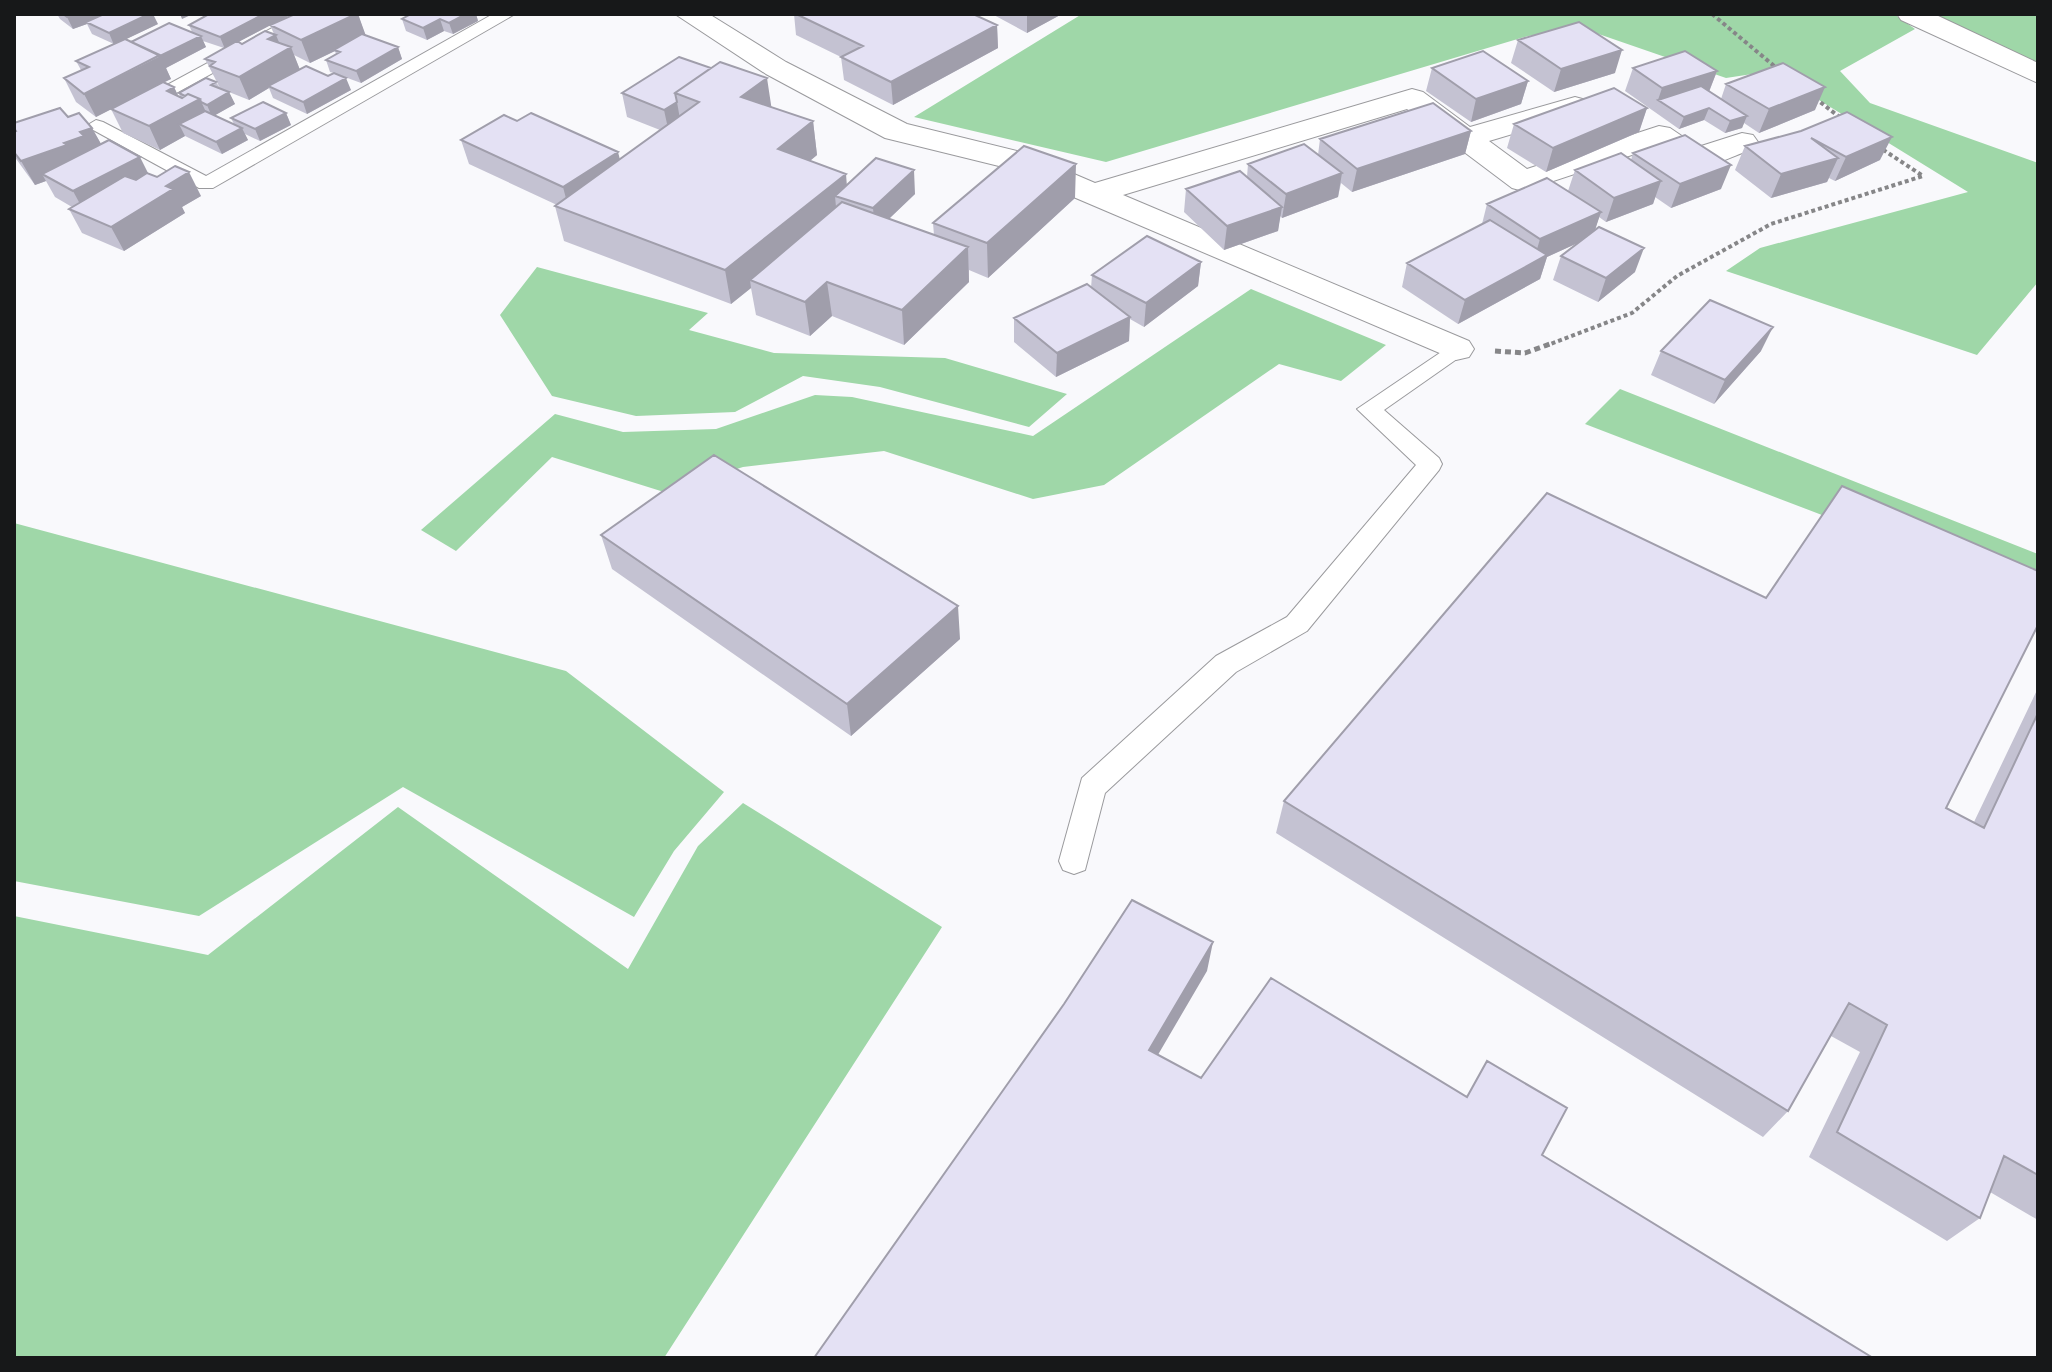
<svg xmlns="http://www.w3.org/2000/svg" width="2052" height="1372" viewBox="0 0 2052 1372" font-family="Cabin,sans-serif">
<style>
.green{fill:#9fd7a8}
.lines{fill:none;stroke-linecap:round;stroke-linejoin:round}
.service-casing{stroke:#9a9a9d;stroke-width:2}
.minor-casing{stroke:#9a9a9d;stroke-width:2}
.path-far1{stroke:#868688;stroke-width:4;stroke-dasharray:4 3;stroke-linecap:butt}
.path{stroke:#868688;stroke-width:5;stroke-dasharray:6 4;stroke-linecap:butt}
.service{fill:#fff;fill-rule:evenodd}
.minor{fill:#fff;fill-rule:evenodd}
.wall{fill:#c4c2d2;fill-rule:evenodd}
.shaded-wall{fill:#a09eab}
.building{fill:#e4e1f4;stroke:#a09eab;stroke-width:2}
</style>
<rect width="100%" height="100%" fill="#f9f9fc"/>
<path class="green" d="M1082 14H1894L1915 29 1840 71 1870 103 2038 163V282L1977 355 1726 271 1760 248 1968 192 1772 71 1726 78 1584 29 1528 36 1106 162 914 117Z
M1929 14H2038V68Z
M537 267 708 313 689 330 774 353 945 358 1067 394 1029 427 880 387 803 376 735 412 636 416 552 396 500 315Z
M1251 289 1386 345 1341 381 1279 364 1104 485 1033 499 884 451 743 467 664 492 552 457 456 551 421 530 555 414 623 432 716 429 815 395 852 397 1033 436Z
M1620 389 2038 554V598L1585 424Z
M14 523 566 671 724 792 674 851 634 917 403 787 199 916 14 881Z
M743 803 942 927 664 1358H14V916L208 955 398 807 628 969 698 846Z"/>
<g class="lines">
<defs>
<path id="service" d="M298 14H320L149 108 142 110 132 104Z
M493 14H515L213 188H199L86 126 96 120 103 122 206 176Z
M1456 342 1464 344 1467 349 1464 354 1384 410 1439 458 1442 464 1439 470 1307 631 1236 672 1105 793 1085 870 1074 874 1063 870 1059 861 1082 778 1216 656 1287 617 1416 465 1357 409Z"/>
<path id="minor" d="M675 14H709L786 62 907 124 1025 153 1095 183 1412 89 1423 92 1470 127 1575 97 1586 100 1590 106 1586 112 1489 141 1527 169 1659 126 1670 128 1698 147 1742 133 1753 135 1758 142 1753 149C1705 166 1702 179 1656 147L1523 191 1512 188 1407 109 1123 195 1469 341 1474 349 1469 357 1456 360 1003 167 885 138 766 74Z
M1897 14H1934L2038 63V83L1901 20Z"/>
</defs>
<use href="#service" class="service-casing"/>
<use href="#minor" class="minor-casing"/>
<path class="path-far1" d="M1712 14 1779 70
M1815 98 1842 119
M1545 346 1632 313 1677 276 1771 224 1923 176 1882 149"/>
<path class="path" d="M1495 351 1525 353 1550 344"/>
<use href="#service" class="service"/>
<use href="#minor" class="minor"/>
</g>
<path class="wall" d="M57 14H99L100 16 158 24 126 39 131 42 192 32 189 25 209 14H292L238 42 242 44 274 34 270 25 358 14 365 35 398 47 402 59 361 83 334 73 351 90 307 114 273 98 269 88 249 100 229 92 235 104 215 115 234 124 231 118 286 113 291 125 260 141 245 134 248 140 222 154 185 136 160 150 123 133 111 109 96 117 76 102 64 78 81 70 76 61 114 44 92 34 87 24 73 29 60 19ZM203 41 224 48 205 59 220 88 216 82 179 93 180 97 178 96 174 87 163 82 171 79 166 68 206 47ZM335 51 336 54 326 60 330 72 334 73 328 76 300 70 294 55 310 63Z
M411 14H476L478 21 453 34 444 31 427 40 406 31 402 19Z
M794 14H973L997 25 998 48 893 105 844 80 841 57 796 35Z
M992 14H1062L1027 33Z
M1518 40 1615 73 1554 92 1511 63Z
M679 57 771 108 813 121 817 155 810 161 847 185 915 194 889 219 934 235 933 223 1075 198 988 278 969 270V282L904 345 832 316 810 336 756 315 751 288 731 304 564 241 555 206 557 205 469 164 461 140 517 121 620 159 660 130 627 117 622 93Z
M1432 68 1528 81 1521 104 1471 122 1426 91Z
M1633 68 1717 71 1709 92 1721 99 1726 84 1815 110 1759 133 1744 123 1742 128 1725 133 1704 120 1679 129 1625 91Z
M1647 108 1639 132 1546 172 1507 148 1514 124Z
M68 117 92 128 101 144 148 173 201 196 182 207 185 213 124 251 82 233 69 209 72 207 55 197 46 181 35 185 14 156V123Z
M1471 131 1465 154 1352 192 1341 183 1338 197 1282 218 1280 216 1278 231 1224 250 1184 212 1186 189 1247 177 1248 164 1318 155 1320 139Z
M1801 131 1880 160 1835 181 1829 178 1827 182 1771 198 1735 170 1745 146Z
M1633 153 1721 189 1671 208 1655 197 1653 204 1606 222 1599 217 1595 230 1635 272 1598 302 1553 280 1561 256 1580 242 1547 257 1540 279 1458 324 1402 287 1407 263 1482 224 1487 204 1568 191 1575 170 1631 160Z
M1201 262 1198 286 1144 327 1130 319 1129 341 1056 377 1014 342V318L1091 288 1092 275Z
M1661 351H1761L1714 404 1651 375Z
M601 535 960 639 851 736 612 569Z
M2038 688V1220L1990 1192 1980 1218 1947 1241 1809 1157 1860 1052 1831 1036 1788 1111 1763 1137 1276 833 1284 801 1946 808 1974 822Z"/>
<path class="shaded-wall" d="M76 14H99L101 18 86 22 87 24 73 29 67 17Z
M149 14H153L158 24 114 45 109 33Z
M180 14H193L182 19Z
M264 14H292L225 49 220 37Z
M356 14H358L366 36 334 50 335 51 310 63 301 40Z
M466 14H476L478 21 453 34 449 23Z
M1027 14H1062L1027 33Z
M440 19 444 31 427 40 423 28Z
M997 25 998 48 893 105 891 82Z
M276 35 283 52 291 47 300 70 268 86 269 88 249 100 239 77 268 39Z
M201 36 206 47 166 68 171 79 96 117 84 94Z
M398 47 402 59 361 83 356 71Z
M1622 50 1615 73 1554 92 1561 69Z
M1717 71 1708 94 1658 100 1654 112 1662 88Z
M346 78 351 90 307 114 303 102Z
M767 78 772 111 741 97Z
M1528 81 1521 104 1471 122 1476 99Z
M174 87 184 108 200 99 211 123 179 124 185 136 160 150 149 126 167 91Z
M1825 87 1815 110 1759 133 1769 109Z
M229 92 235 104 212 117 207 105Z
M677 102 681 125 669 133 664 110Z
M1647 108 1639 132 1546 172 1553 148Z
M1709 108 1704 120 1679 129 1684 117Z
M286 113 291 125 260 141 255 129Z
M1747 116 1742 128 1725 133 1730 121Z
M813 121 817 155 783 183 778 149Z
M92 128 105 151 42 174 46 181 35 185 21 161 64 143 80 132Z
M242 128 248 140 222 154 216 142Z
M1471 131 1465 154 1352 192 1357 169Z
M1892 137 1880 160 1835 181 1846 157Z
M618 152 624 175 569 210 563 187Z
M140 157 152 181 86 215 73 191Z
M1838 158 1827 182 1771 198 1781 174Z
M1076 164 1075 198 988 278 987 243Z
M1731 165 1721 189 1671 208 1680 184Z
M914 170 915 194 875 232 873 208Z
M189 172 201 196 182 207 185 213 124 251 111 227 166 186Z
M1342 173 1338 197 1282 218 1286 194Z
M846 174 848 200 835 196 837 218 750 280 751 288 731 304 725 270Z
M1661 181 1653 204 1606 222 1614 198Z
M1282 207 1278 231 1224 250 1227 226Z
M1601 212 1593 236 1547 257 1540 279 1458 324 1465 300 1533 263 1540 239Z
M968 247 969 282 904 345 902 310Z
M1644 248 1635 272 1598 302 1606 278Z
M1201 262 1198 286 1144 327 1146 303Z
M827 282 832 316 810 336 805 302Z
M1130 317 1129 341 1056 377 1057 353Z
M1773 327 1761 351 1714 404 1725 380Z
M958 606 960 639 851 736 847 704Z
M1213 942 1207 971 1145 1077 1149 1050Z"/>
<path class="building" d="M63 14H76L67 17Z
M104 14H149L109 33 86 22Z
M209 14H264L220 37 189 25Z
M295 14H356L301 40 270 25Z
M411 14H466L449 23 440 19 423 28 402 19Z
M796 14H973L997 25 891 82 841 57 863 46Z
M1579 22 1622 50 1561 69 1518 40Z
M169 23 201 36 160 56 131 42Z
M265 31 276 35 268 39 291 47 239 77 210 66 215 62 205 59 237 41 242 44Z
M362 34 398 47 356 71 326 60 340 52 334 50Z
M125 39 160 55 84 94 64 78 89 67 76 61Z
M1483 51 1528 81 1476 99 1432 68Z
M1685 51 1717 71 1662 88 1633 68Z
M679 57 711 68 675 93 677 102 664 110 622 93Z
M720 62 767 78 741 97 813 121 778 149 846 174 725 270 555 206 699 102 675 93Z
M1783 63 1825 87 1769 109 1726 84Z
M306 66 328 76 334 73 346 78 303 102 268 86Z
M206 78 216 82 211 85 229 92 207 105 201 102 200 99 188 94 185 96 179 93Z
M163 82 174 87 167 91 182 98 188 94 200 99 149 126 111 109Z
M1701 86 1747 116 1730 121 1709 108 1684 117 1658 100Z
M1614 88 1647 108 1553 148 1514 124Z
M263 102 286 113 255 129 231 118Z
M1433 103 1471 131 1357 169 1320 139Z
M60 108 68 117 79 113 92 128 80 132 84 136 64 143 67 145 21 161 14 152V132L16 131 14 128V123Z
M205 111 242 128 216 142 179 124Z
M1847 112 1892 137 1846 157 1811 138 1838 158 1781 174 1745 146 1801 131Z
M531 113 618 152 563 187 461 140 504 115 517 121Z
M1685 135 1731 165 1680 184 1633 153Z
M109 140 140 157 73 191 42 174Z
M1304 144 1342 173 1286 194 1248 164Z
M1024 146 1076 164 987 243 933 223Z
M1621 153 1661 181 1614 198 1575 170Z
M876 158 914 170 873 208 835 196Z
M175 166 189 172 166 186 173 189 111 227 69 209 125 176 136 180 147 173 157 177Z
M1240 171 1282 207 1227 226 1186 189Z
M1547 178 1601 212 1540 239 1487 204Z
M842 202 968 247 902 310 827 282 805 302 750 280Z
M1490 220 1547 255 1465 300 1407 263Z
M1599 227 1644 248 1606 278 1561 256Z
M1147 236 1201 262 1146 303 1092 275Z
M1087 284 1130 317 1057 353 1014 318Z
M1710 300 1773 327 1725 380 1661 351Z
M714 455 958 606 847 704 601 535Z
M1842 486 2038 571V625L1946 808 1984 828 2038 713V1175L2004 1156 1980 1218 1837 1132 1887 1025 1849 1003 1788 1111 1284 801 1547 493 1766 598Z
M1132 900 1213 942 1149 1050 1201 1078 1271 978 1467 1097 1487 1061 1567 1108 1542 1155 1873 1358H814L1064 1004Z"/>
<rect width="2052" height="1372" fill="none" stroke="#171819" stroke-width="32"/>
</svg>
